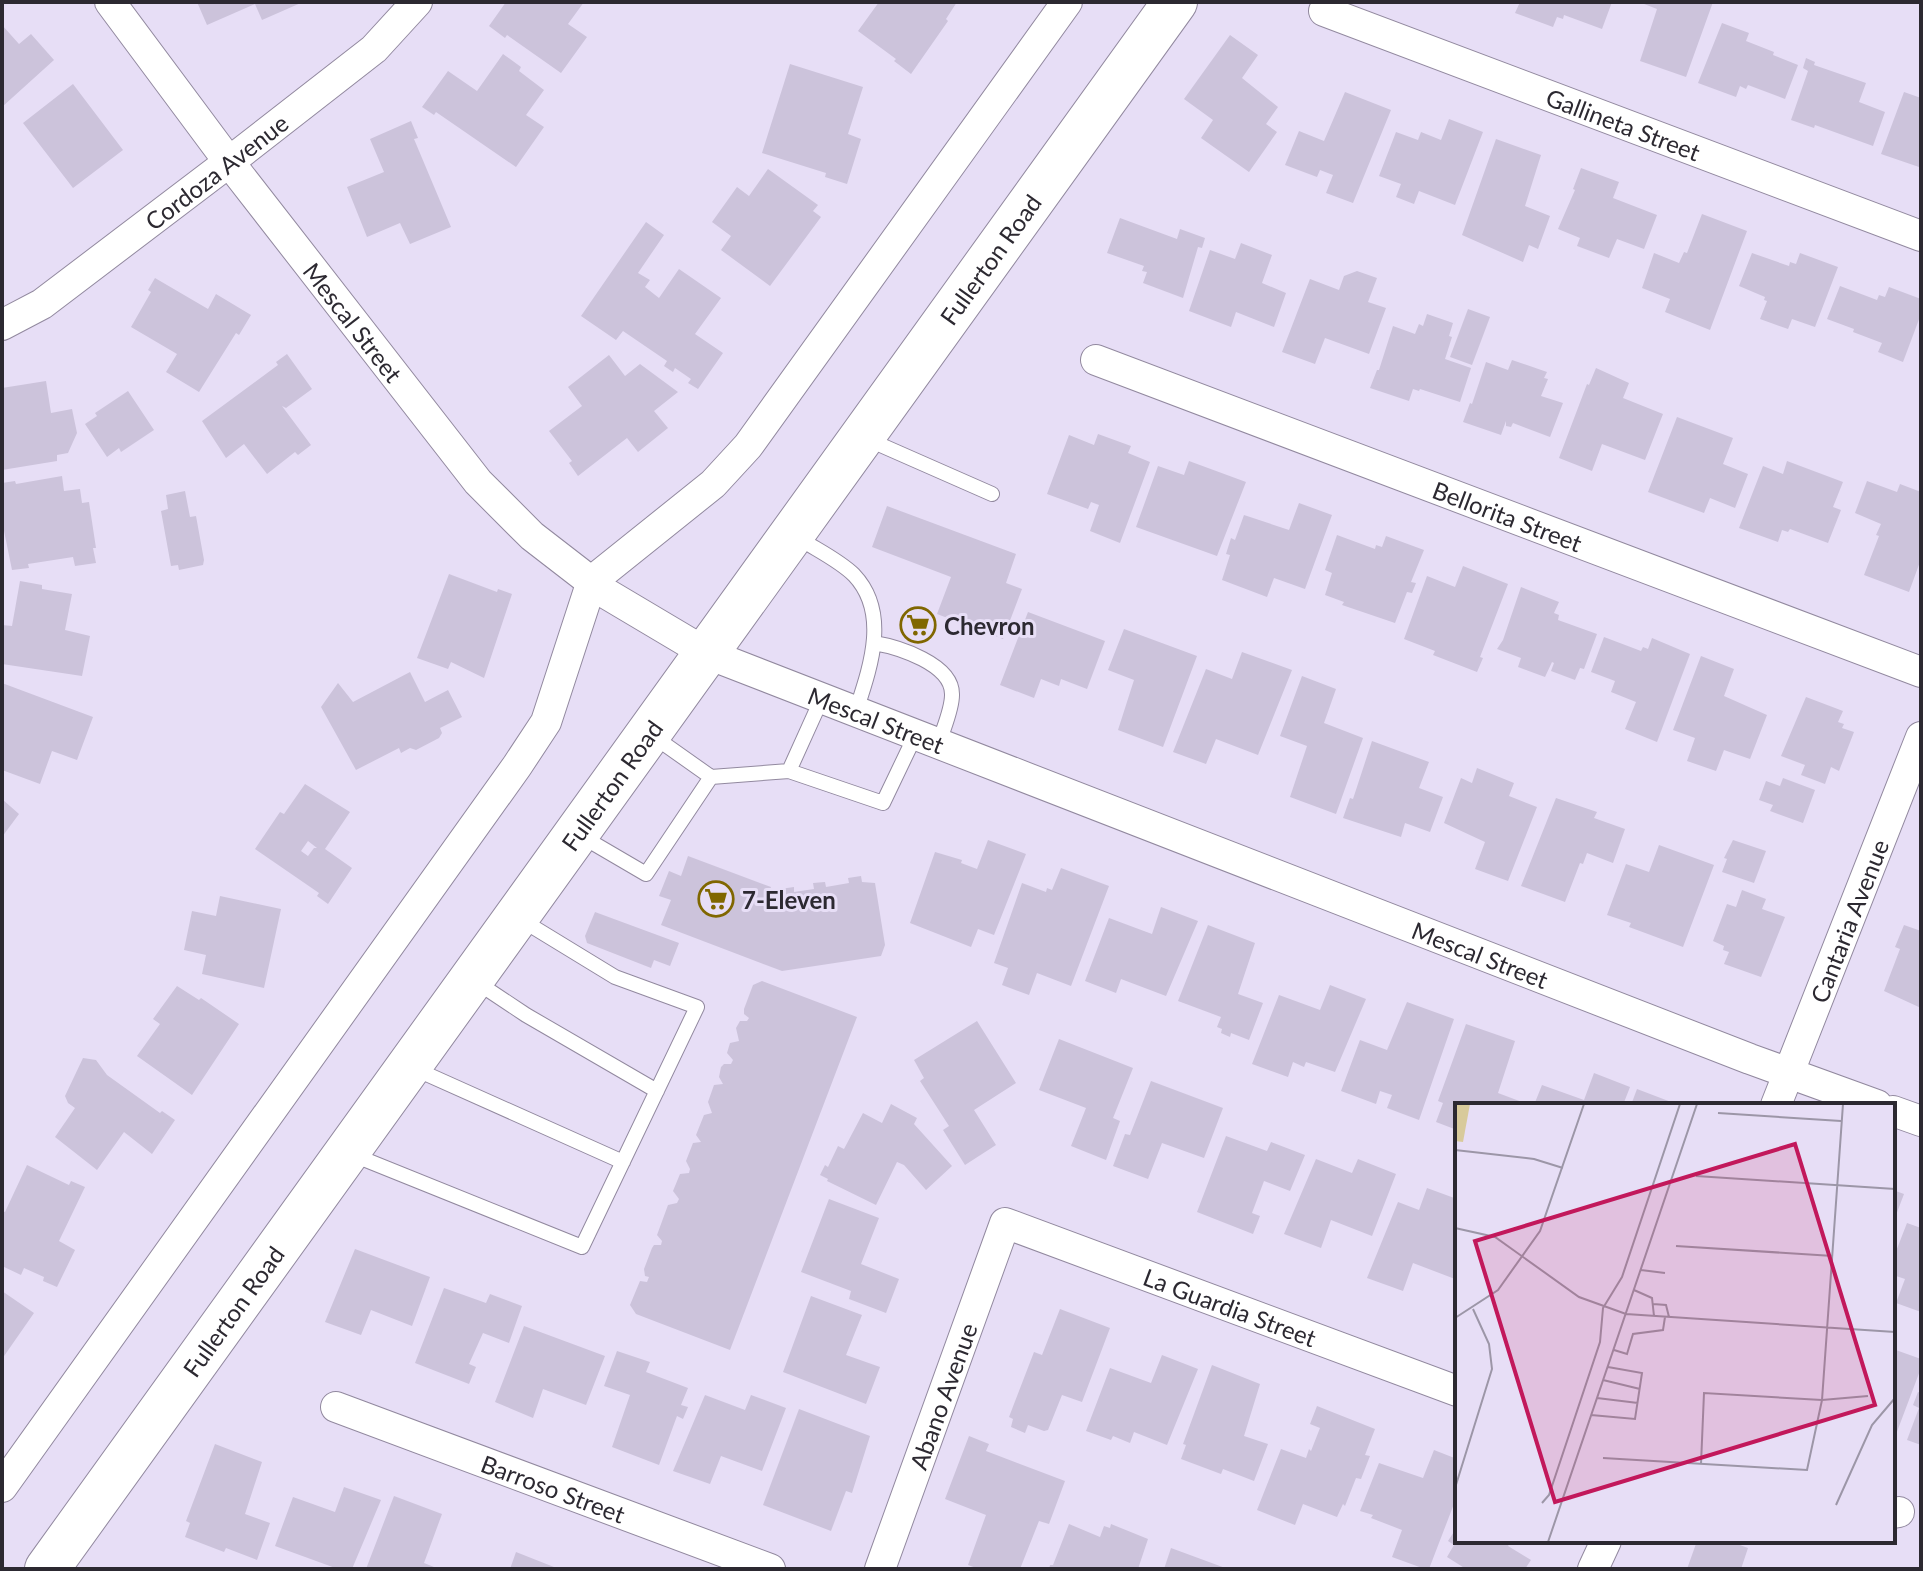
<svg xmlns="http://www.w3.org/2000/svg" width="1923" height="1571" viewBox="0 0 1923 1571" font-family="Lato,sans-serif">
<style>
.building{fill:#ccc3db;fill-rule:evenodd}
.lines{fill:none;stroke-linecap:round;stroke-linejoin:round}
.service-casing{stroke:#92899f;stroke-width:16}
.minor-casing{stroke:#92899f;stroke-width:32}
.primary-casing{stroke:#92899f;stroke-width:46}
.service{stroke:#fff;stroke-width:14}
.minor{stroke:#fff;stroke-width:30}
.primary{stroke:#fff;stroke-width:44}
.labels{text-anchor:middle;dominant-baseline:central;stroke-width:6;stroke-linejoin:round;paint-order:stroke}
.street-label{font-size:24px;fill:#2c2931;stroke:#e7def6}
.poi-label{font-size:24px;font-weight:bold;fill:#2c2931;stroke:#e7def6;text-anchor:start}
.inset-road{fill:none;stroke:#9c96a7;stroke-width:2}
.view{fill:#c2185b;fill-opacity:0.15;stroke:#c2185b;stroke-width:4}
.inset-edge{fill:none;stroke:#2c2931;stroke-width:4}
</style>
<rect width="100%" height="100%" fill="#e7def6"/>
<path class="building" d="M197 2H303L262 20 255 4 207 25Z
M506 2H584L568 24 587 37 561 73 507 35 505 38 489 26Z
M879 2H957L946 19 948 21 911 74 894 61 896 59 858 31Z
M1520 2H1612L1602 29 1564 15 1563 19 1557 17 1553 27 1515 13Z
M1639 2H1713L1686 77 1640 61 1657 9Z
M1722 23 1749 33 1746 41 1774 52 1773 55 1798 65 1785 99 1748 85 1746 89 1740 86 1736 97 1698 83Z
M2 25 19 44 31 34 54 60 2 107Z
M1230 35 1258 55 1242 78 1278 107 1266 124 1277 132 1249 172 1201 138 1213 120 1184 99Z
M503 54 521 67 519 71 544 90 526 115 544 127 516 167 436 112 434 115 422 107 448 71 477 91Z
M1806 58 1815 62 1814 65 1866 83 1859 102 1885 112 1873 146 1815 125 1814 128 1791 120 1808 71 1803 68Z
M790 64 863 87 848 134 861 139 847 184 825 177 826 173 762 153Z
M73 84 123 150 73 188 23 123Z
M1345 92 1391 110 1353 203 1326 193 1333 175 1320 170 1317 177 1285 165 1299 131 1324 141Z
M1904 92 1921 98V161L1919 167 1881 154Z
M1449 119 1483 132 1455 205 1419 191 1414 204 1396 197 1401 184 1379 176 1396 132 1418 140 1421 132 1441 140Z
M411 121 418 138 414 139 451 227 410 244 400 223 367 237 347 187 384 172 370 139Z
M1496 139 1541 155 1525 206 1550 216 1538 249 1529 245 1523 262 1462 235Z
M1581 168 1619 182 1613 198 1657 215 1644 249 1617 239 1609 258 1577 246 1580 238 1558 229 1575 190 1573 189Z
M768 169 818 205 813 211 821 217 770 286 721 250 731 236 712 222 737 187 749 196Z
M1702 214 1747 231 1710 330 1665 312 1670 299 1642 288 1654 253 1679 263 1684 252 1687 253Z
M1120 218 1177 239 1180 229 1205 238 1202 248 1198 247 1183 298 1143 283 1147 272 1142 271 1144 266 1107 253Z
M646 222 664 235 638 273 650 280 645 287 659 298 679 269 721 298 695 334 723 353 698 389 688 383 691 379 675 368 673 372 664 366 667 361 623 331 616 340 581 316Z
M1241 243 1272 255 1262 283 1286 293 1274 327 1236 312 1231 327 1189 311 1210 250 1235 259Z
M1752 253 1789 266 1790 262 1796 264 1800 253 1838 267 1815 327 1792 319 1788 329 1760 319 1767 301 1764 300 1765 297 1739 286Z
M1357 271 1377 278 1368 302 1386 308 1369 354 1325 338 1315 364 1282 352 1310 279 1339 290 1344 276Z
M155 278 208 309 216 294 251 315 239 335 236 333 199 392 166 372 177 354 131 327 151 292 148 290Z
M1840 286 1877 300 1879 295 1885 297 1889 287 1921 299V314L1903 362 1878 352 1882 343 1853 332 1854 329 1827 319Z
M1468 309 1490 317 1472 365 1450 357Z
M1427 314 1453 323 1449 336 1452 337 1445 359 1471 368 1460 402 1420 389 1419 391 1413 389 1409 401 1370 388 1377 370H1379L1393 326 1415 334 1419 324 1423 326Z
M287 354 312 389 286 408 282 406 311 445 298 455 295 452 267 474 244 444 226 458 202 421 278 365 276 362Z
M609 355 625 376 640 364 678 392 654 411 668 428 638 452 627 438 578 476 569 463 572 461 549 431 582 406 568 387Z
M1512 360 1547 372 1544 378 1548 379 1541 396 1563 403 1550 437 1513 423 1511 427 1506 426V421L1501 435 1463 422 1470 403 1472 404 1486 362 1508 370Z
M1596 368 1629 383 1623 398 1663 414 1645 460 1602 444 1592 471 1559 458 1587 384 1589 385Z
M46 381 51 413 72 409 77 433 68 453 57 455V461L2 470V388Z
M128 391 154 430 121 452 119 448 107 457 85 424 97 416 95 413Z
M1677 417 1733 438 1723 464 1748 474 1735 508 1710 498 1704 513 1648 492Z
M1098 434 1131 446 1128 453 1150 462 1120 543 1090 531 1099 505 1091 502 1088 509 1047 494 1069 435 1094 445Z
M1189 461 1246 482 1217 556 1136 527 1158 466 1184 475Z
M1787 461 1843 482 1833 507 1841 510 1828 543 1790 529 1788 532 1782 530 1778 542 1739 528 1763 466 1783 474Z
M62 476 64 491 80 489 82 503 89 502 96 548H93L96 563 75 566 73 557 28 564 29 568 12 570 2 521V483L15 481 16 484Z
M1867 481 1897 492 1900 484 1921 492V559L1909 592 1864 575 1879 536 1876 535 1881 524 1855 513Z
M185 491 190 517 196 516 204 560 203 565 179 570 178 565 171 566 161 511 168 509 166 495Z
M1299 503 1332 515 1305 589 1274 578 1267 597 1222 580 1230 555 1226 554 1231 538 1235 540 1244 515 1289 530Z
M887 506 1016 554 1006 583 1022 589 1003 639 937 614 951 577 872 547Z
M1337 535 1375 549 1376 545 1382 547 1386 536 1424 550 1411 582 1416 583 1412 593 1407 592 1395 623 1342 605 1344 602 1325 595 1332 573 1325 570Z
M1463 566 1508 584 1480 657 1483 658 1477 672 1433 655 1435 651 1404 639 1427 576 1455 587Z
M449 574 497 592 498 589 512 594 484 678 451 662 448 669 417 658Z
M20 581 42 585V589L72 594 65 630 90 636 82 676 2 664V625L12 626Z
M1521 587 1559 602 1554 613 1559 615 1558 620 1597 634 1584 669 1580 668 1575 680 1551 671 1554 663 1552 662 1545 677 1518 667 1521 658 1497 649 1503 640Z
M1028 612 1105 641 1087 689 1061 679 1059 686 1041 679 1034 698 1000 685Z
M1124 629 1197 656 1163 747 1118 730 1134 680 1108 670Z
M1604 637 1641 651 1643 647 1648 649 1652 638 1690 654 1657 742 1625 729 1636 702 1611 692 1615 681 1591 672Z
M1242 652 1292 670 1258 755 1216 739 1206 764 1173 752 1206 669 1232 679Z
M1701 656 1734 669 1724 696 1767 715 1750 759 1724 750 1716 771 1687 761 1695 738 1673 730Z
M410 672 425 702 448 690 462 717 440 728 442 733 439 738 416 750 410 748 401 753 399 748 356 770 321 707 338 683 353 702Z
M1302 676 1336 689 1324 723 1363 738 1336 814 1290 797 1307 746 1280 736Z
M2 683 93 717 77 760 52 751 40 784 2 770Z
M1806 697 1843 711 1838 722 1844 724 1842 728 1854 732 1839 771 1831 767 1825 784 1801 775 1805 765 1781 756Z
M1372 741 1429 762 1419 788 1443 797 1430 832 1405 823 1401 837 1343 818 1350 798 1353 799Z
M1477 768 1514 783 1509 796 1537 807 1508 881 1475 869 1485 842 1444 823 1461 778 1472 783Z
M1783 778 1815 790 1803 823 1770 811 1773 805 1759 800 1766 781 1780 786Z
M305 784 350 812 325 849 352 868 328 904 317 896 319 893 255 849 280 812 284 814ZM308 841 317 848H314L308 856 301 851Z
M1556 798 1597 812 1594 818 1625 829 1613 863 1587 853 1583 864 1580 863 1565 902 1521 886Z
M2 799 19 814 2 837Z
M988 840 1026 854 994 935 978 929 971 947 910 923 935 852 962 860 961 863 977 869Z
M1733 840 1766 851 1754 883 1722 872 1727 859 1724 858Z
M1659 845 1714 865 1683 947 1629 927 1631 923 1607 915 1626 864 1649 872Z
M688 856 771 887 768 895 771 896 781 894 780 889 794 887V892L814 889 813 883 825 882 826 887 849 883 848 878 861 876 862 882 875 883 885 945 881 956 782 971 661 925 671 900 659 896 669 871 681 876Z
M1061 868 1109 886 1071 986 1037 973 1029 995 1002 985 1008 968 994 963 1022 883 1046 892 1047 888 1052 890Z
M1742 890 1766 899 1762 909 1785 917 1761 977 1724 964 1729 952 1723 950 1724 946 1713 941 1727 904 1736 907Z
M220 896 281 909 264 988 202 974 206 955 184 950 192 911 216 916Z
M1161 907 1198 921 1166 996 1121 979 1116 993 1085 981 1109 918 1152 934Z
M595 912 679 943 670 966 654 960 651 968 587 943 585 936Z
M1208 925 1255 943 1238 994 1263 1003 1249 1040 1231 1033 1230 1037 1221 1033 1222 1029 1217 1027 1221 1017 1178 1001Z
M1904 925 1921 931V1008L1884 991 1900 949 1895 947Z
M762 981 857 1017 730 1350 636 1314 630 1305 640 1281 647 1282 649 1277 645 1276 644 1269 652 1248 654 1245H661L662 1241 657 1235 668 1205 677 1203 679 1199 673 1191 680 1174 689 1173 690 1169 686 1161 693 1143 701 1142 696 1135 704 1115 712 1113 708 1102 714 1085 723 1084 719 1077 721 1067 724 1064H731L733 1060 727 1053 730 1043 739 1041 736 1028 740 1021H747L749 1018 744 1014V1009L753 985Z
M1330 985 1366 999 1335 1072 1306 1062 1304 1067 1293 1062 1288 1077 1252 1064 1279 995 1320 1010Z
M177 986 199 1000 201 998 239 1024 192 1095 137 1056 160 1024 153 1019Z
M1407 1002 1454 1019 1419 1120 1387 1108 1392 1095 1380 1091 1376 1104 1341 1091 1360 1040 1387 1050Z
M977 1021 1016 1083 974 1110 996 1145 965 1165 943 1130 949 1126 920 1081 924 1078 914 1060Z
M1466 1024 1515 1041 1498 1093 1522 1102 1521 1105H1457V1130L1436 1122 1443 1103 1438 1101Z
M1059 1039 1133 1068 1113 1118 1120 1121 1106 1160 1071 1146 1086 1108 1039 1090Z
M83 1058 96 1060 107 1075 160 1113 162 1111 175 1120 152 1154 124 1132 97 1170 55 1137 75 1108 68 1103 65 1096Z
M1594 1073 1630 1087 1623 1105H1534L1542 1085 1584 1100Z
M1151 1081 1223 1108 1204 1158 1162 1143 1148 1179 1113 1166 1125 1134 1130 1135Z
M1637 1089 1679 1105H1631Z
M891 1104 917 1118 914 1124 952 1166 926 1190 904 1165 897 1162 876 1205 827 1181 828 1179 820 1175 825 1165 828 1167 838 1146 844 1149 863 1113 882 1123Z
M1226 1136 1267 1151 1271 1142 1305 1155 1290 1191 1264 1181 1252 1213 1260 1216 1253 1234 1197 1212Z
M1316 1159 1352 1173 1358 1159 1396 1174 1372 1236 1331 1220 1321 1248 1284 1234Z
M27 1165 69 1185 71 1181 85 1187 59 1241 75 1250 57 1287 43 1281 44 1277 24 1268 21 1275 2 1266V1211L5 1212Z
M1427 1188 1457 1199 1455 1279 1413 1263 1403 1291 1367 1278 1398 1202 1419 1210Z
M1893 1190 1904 1194 1893 1223Z
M829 1199 879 1218 861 1264 899 1279 886 1313 849 1299 851 1291 801 1272Z
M1907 1223 1921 1228V1312L1896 1303 1905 1279 1893 1275V1259Z
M355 1249 430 1277 412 1326 371 1310 361 1335 325 1322Z
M444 1288 486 1303 490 1294 522 1306 509 1343 483 1333 469 1364 476 1367 469 1384 415 1363Z
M2 1291 34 1313 2 1359Z
M811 1296 862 1315 846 1355 880 1367 866 1404 783 1372Z
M1060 1309 1110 1328 1082 1402 1062 1395 1048 1430 1044 1431 1028 1425 1025 1433 1011 1427 1013 1419 1009 1417 1034 1352 1042 1355Z
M524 1326 605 1356 586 1405 543 1389 533 1418 495 1402Z
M1893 1349 1921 1359V1368L1895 1437 1893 1436Z
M617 1351 650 1362 646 1372 688 1388 681 1405 688 1407 683 1419 677 1416 659 1465 612 1447 630 1395 604 1386Z
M1162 1355 1198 1369 1167 1445 1134 1432 1130 1443 1113 1436 1111 1440 1086 1431 1110 1368 1151 1383Z
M1212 1365 1260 1384 1244 1436 1268 1444 1254 1481 1223 1469 1221 1474 1181 1459 1186 1445 1183 1444Z
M1918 1392 1921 1393V1445L1907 1440 1919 1408 1913 1405Z
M705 1395 745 1410 751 1395 786 1408 762 1471 721 1456 710 1484 673 1471Z
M1317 1406 1375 1429 1365 1455 1370 1456 1361 1479 1356 1478 1345 1506 1343 1504 1337 1517 1303 1504 1295 1525 1257 1510 1281 1449 1306 1458 1309 1449 1311 1451 1320 1428 1310 1424Z
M799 1409 870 1436 852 1493 846 1491 831 1531 763 1505Z
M969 1436 989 1444 986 1451 1065 1481 1049 1524 1039 1521 1020 1569H979L968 1565 986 1515 945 1499Z
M215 1444 262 1462 245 1514 270 1523 257 1560 226 1548 224 1552 185 1537 190 1523 186 1521Z
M1434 1450 1457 1459V1496L1429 1569H1425L1392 1557 1402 1530 1371 1518 1373 1515 1360 1511 1379 1463 1423 1478Z
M344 1487 381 1500 352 1569H338L275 1546 293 1497 335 1512Z
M394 1496 442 1514 424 1563 439 1569H366Z
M1069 1524 1100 1537 1104 1526 1110 1528 1111 1524 1148 1539 1138 1569H1049L1050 1565H1053Z
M1457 1527V1541H1511L1508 1546 1531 1560 1525 1569H1466L1447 1557 1454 1545 1448 1541Z
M1697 1541H1729L1748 1548 1741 1569H1687Z
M1171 1548 1228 1569H1164Z
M516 1552 559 1569H510Z"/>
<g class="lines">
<defs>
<path id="service" d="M867 439 992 494
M797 537C815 549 839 560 854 575 890 613 870 668 856 711
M874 643C898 647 953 664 952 695 952 710 943 729 939 743
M653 736 711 777
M789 771 822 698
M581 836 646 874 711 777 789 771 883 803 916 734
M475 981 526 1015 657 1091
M413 1068 623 1162
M351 1154 582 1247 697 1007 615 977 520 919"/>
<g id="minor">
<path id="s1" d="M110 2 229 162 478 482 532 536 607 594 708 654 1750 1059 1877 1105"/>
<path id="s2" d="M1324 11 1921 236"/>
<path id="s3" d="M2 325 42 304 229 162 374 49 417 2"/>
<path id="s4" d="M1096 360 1921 672"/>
<path id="s5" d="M1776 1105 1921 737"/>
<path d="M1893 1111 1921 1121"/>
<path id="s6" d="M336 1407 770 1569"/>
<path d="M2 1487 517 766 546 722 592 581 713 484 748 446 1067 2"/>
<path d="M1893 1513 1899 1512"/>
<path id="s7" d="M880 1569 1005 1223 1457 1391"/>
<path d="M1593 1569 1606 1541"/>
</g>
<g id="primary">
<path id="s8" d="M47 1569 1175 2"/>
</g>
</defs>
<use href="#service" class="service-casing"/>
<use href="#minor" class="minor-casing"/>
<use href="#primary" class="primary-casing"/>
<use href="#service" class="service"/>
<use href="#minor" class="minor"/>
<use href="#primary" class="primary"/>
</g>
<defs>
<symbol id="supermarket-ring" viewBox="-11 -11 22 22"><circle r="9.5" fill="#e7def6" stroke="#806700" stroke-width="1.5"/><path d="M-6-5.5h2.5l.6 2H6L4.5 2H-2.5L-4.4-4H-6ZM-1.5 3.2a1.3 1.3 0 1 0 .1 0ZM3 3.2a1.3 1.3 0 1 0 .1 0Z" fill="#806700"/></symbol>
</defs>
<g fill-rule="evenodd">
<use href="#supermarket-ring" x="898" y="605" width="40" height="40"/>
<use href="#supermarket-ring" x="696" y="879" width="40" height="40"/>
</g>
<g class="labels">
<g class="street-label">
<text stroke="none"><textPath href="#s2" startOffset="320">Gallineta Street</textPath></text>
<text stroke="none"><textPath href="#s3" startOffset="264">Cordoza Avenue</textPath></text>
<text stroke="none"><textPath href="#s8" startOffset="1614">Fullerton Road</textPath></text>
<text stroke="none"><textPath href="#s1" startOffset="402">Mescal Street</textPath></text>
<text stroke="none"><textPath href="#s4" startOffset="440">Bellorita Street</textPath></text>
<text stroke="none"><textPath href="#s1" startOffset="1074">Mescal Street</textPath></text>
<text stroke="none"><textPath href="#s8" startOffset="966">Fullerton Road</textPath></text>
<text stroke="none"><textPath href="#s5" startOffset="198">Cantaria Avenue</textPath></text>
<text stroke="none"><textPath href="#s1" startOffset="1722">Mescal Street</textPath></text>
<text stroke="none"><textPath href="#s7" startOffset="608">La Guardia Street</textPath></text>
<text stroke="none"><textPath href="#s8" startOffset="318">Fullerton Road</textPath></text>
<text stroke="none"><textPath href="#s7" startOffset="184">Abano Avenue</textPath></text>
<text stroke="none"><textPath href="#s6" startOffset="232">Barroso Street</textPath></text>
</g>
<g class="poi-label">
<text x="944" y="625">Chevron</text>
<text x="742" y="899">7-Eleven</text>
</g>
</g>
<g transform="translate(1455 1103)">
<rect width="440" height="440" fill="#e7def6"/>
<path d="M0 1H15L8 39 0 38Z" fill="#d8ca9b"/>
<path class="inset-road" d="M263 10 386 18M0 47 79 56 108 65M241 73 440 86M0 125 40 134 124 194 171 211 440 229M221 143 378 153M186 167 210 170M179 187 197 195 199 213M198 201 211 202 214 214M0 215 43 187 85 128 129 1M159 247 172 251 178 231 208 227 210 214M148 277 185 286M142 295 183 300M136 312 180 316 187 270 153 264M148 355 352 367 367 297 388 1M246 361 249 290 367 297 413 293M0 385 37 266 34 241 18 206M87 400 94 392 145 239 148 205 167 174 225 1M381 402 417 322 440 295M93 439 242 1"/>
<path class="view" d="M340 41 420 302 100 399 20 138Z"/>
<rect width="440" height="440" class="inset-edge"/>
</g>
<rect width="1923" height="1571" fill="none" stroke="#2c2931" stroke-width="8"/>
</svg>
